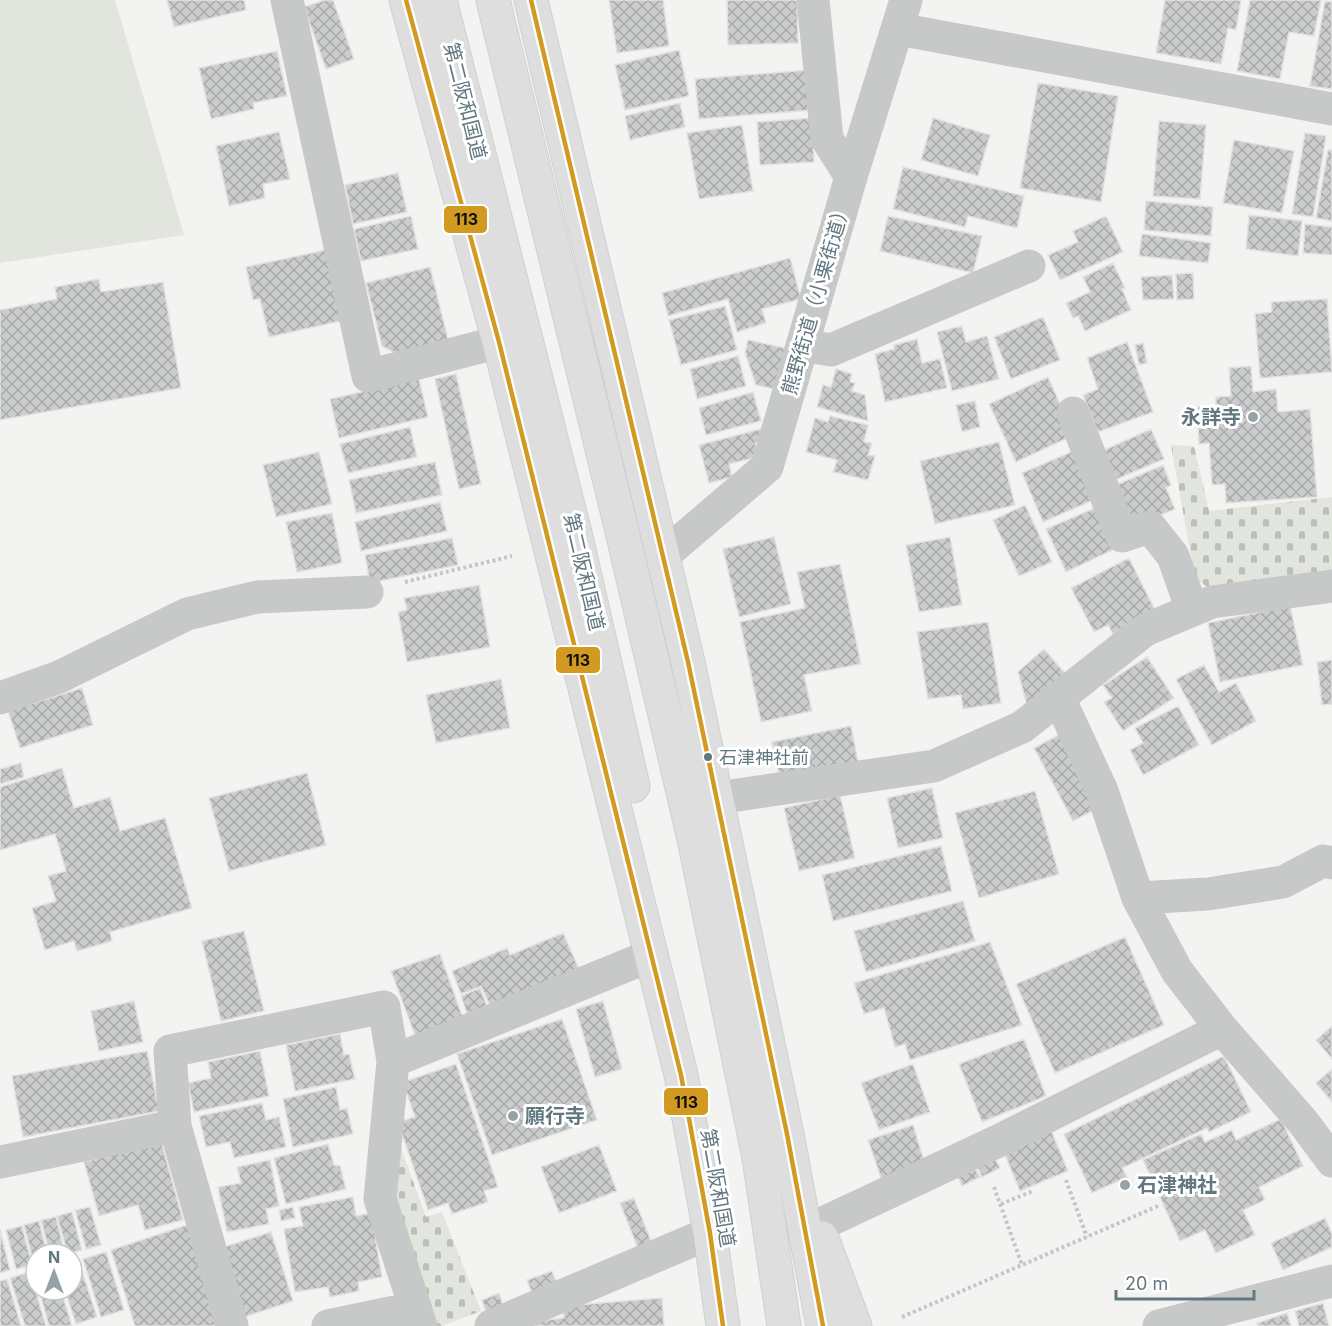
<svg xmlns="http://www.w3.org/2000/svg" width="1332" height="1326" viewBox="0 0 1332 1326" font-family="Inter,'Noto Sans JP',sans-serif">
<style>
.cemetery{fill:url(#cemetery-stones)}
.park{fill:#e2e5de}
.building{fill:url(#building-cross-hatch);stroke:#e2e2e1;stroke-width:1.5}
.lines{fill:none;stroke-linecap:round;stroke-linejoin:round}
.highway-casing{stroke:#cfd0d0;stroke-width:35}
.path{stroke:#c4c6c6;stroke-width:4;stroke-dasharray:3 3;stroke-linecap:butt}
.minor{stroke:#c7c8c8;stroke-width:33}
.highway{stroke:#dddedd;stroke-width:33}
.bus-1-casing{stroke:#fff;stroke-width:9}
.bus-1{stroke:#d29a20;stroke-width:4.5}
.poi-dot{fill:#95a3a8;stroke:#fff;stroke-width:2}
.bus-dot{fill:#627881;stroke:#fff;stroke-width:2}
.labels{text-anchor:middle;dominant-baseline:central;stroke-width:6;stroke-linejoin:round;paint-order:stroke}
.bus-label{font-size:18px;fill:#627881;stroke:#fff;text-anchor:start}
.street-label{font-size:20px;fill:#627881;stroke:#fff}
.poi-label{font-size:20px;font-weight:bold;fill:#627881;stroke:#fff;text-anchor:start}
.line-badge{stroke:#fff;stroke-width:2}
.pale-badge-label{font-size:16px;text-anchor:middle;font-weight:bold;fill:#111}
</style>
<defs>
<pattern id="cemetery-stones" width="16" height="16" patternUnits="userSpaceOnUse" patternTransform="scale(1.5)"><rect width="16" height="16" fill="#e2e5de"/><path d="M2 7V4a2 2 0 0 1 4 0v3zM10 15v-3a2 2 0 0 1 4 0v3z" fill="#bbbeb9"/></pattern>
<pattern id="building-cross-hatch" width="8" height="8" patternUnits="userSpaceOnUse" patternTransform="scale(1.5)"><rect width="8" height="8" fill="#cbcccc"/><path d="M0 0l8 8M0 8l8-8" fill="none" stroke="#a8aaab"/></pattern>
</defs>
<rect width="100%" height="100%" fill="#f3f3f1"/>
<path class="cemetery" d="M1171 445 1194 446 1209 511 1332 497V574L1214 592 1195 578Z
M397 1137 426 1217 442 1212 481 1311 442 1326H431L392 1192Z"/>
<path class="park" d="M0 0H115L184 235 0 263Z"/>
<path class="building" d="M167 0H244L246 10 174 27Z
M325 0H333L354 59 326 69 304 7Z
M609 0H663L669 46 617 53Z
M727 0H797L798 43 728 45Z
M1165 0H1241L1236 30 1228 28 1221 64 1156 53Z
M1250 0H1321L1314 36 1289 32 1280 79 1237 71Z
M1325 1 1332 2V89L1310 86Z
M679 50 689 96 625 110 615 65Z
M277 51 287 96 253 103 254 109 211 119 199 68Z
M809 70 812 110 699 119 695 79Z
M1038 83 1118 96 1101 202 1020 188Z
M680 103 685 127 630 140 625 116Z
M812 118 814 162 760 165 757 122Z
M933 118 990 135 978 176 921 160Z
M1159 121 1206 125 1200 199 1153 196Z
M742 125 753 191 699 199 687 133Z
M279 132 290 179 263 184 265 198 229 206 216 146Z
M1305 133 1326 136 1313 217 1292 214Z
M1234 140 1294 151 1282 213 1223 203Z
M1328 150H1332V221L1316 218Z
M903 167 1024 196 1017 228 968 216 965 227 893 209Z
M398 173 407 212 353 224 345 185Z
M1146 201 1213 207 1211 236 1144 230Z
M1249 215 1302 221 1298 256 1246 249Z
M411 216 418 249 361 261 354 229Z
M888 216 982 236 973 273 880 251Z
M1106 216 1123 252 1060 280 1048 255 1078 242 1073 231Z
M1305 224 1332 227V255L1303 253Z
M1142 234 1211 243 1208 263 1139 256Z
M326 250 341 321 269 337 260 299 253 300 246 267Z
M790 258 801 299 762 309 766 323 737 332 728 299 668 316 662 293Z
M1113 263 1125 288 1122 289 1131 310 1085 331 1078 316 1073 318 1066 303 1090 292 1083 277Z
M430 267 449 343 400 356 382 346 366 283Z
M1193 273 1194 299 1177 300 1176 274Z
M1172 275 1174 299 1143 300 1141 277Z
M99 279 101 292 163 282 181 388 0 420V310L57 299 55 287Z
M1327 299 1332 372 1260 378 1255 314 1272 312 1271 302Z
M725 306 737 350 681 365 669 320Z
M1043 317 1060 360 1011 379 994 337Z
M962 326 966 342 987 336 999 379 952 391 937 332Z
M917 339 922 363 940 359 947 388 885 402 875 354 894 349V345Z
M748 340 789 349 779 390 756 385 745 353Z
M1127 342 1153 412 1098 432 1083 395 1098 389 1087 358Z
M1143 343 1147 363 1139 365 1135 345Z
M738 356 746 386 697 399 690 369Z
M1251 366 1253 392 1276 389 1278 412 1310 409 1317 497 1226 503 1225 484 1212 485 1209 443 1199 444 1197 407 1216 406V397L1231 396 1229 368Z
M836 369 852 374 850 382 855 383 852 391 865 395 868 421 817 407 823 385 831 387Z
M456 374 481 484 459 489 435 379Z
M1048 377 1074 435 1016 462 989 404Z
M419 379 428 417 339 438 330 399Z
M753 392 761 421 706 435 699 408Z
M975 401 980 427 962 432 956 405Z
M830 416 868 425 864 442 872 443 868 455 875 456 868 480 833 472 837 460 806 452 815 418 828 422Z
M410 427 417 457 348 473 340 444Z
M761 429 764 441 755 443 757 449 753 458 729 464 732 477 709 483 699 445Z
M1151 429 1164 459 1115 480 1102 451Z
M999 442 1015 505 935 524 920 461Z
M1078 449 1100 497 1043 522 1022 473Z
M319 452 332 504 276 517 263 465Z
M435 462 442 495 356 513 349 480Z
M1163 465 1171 485 1166 488 1175 509 1134 526 1116 485Z
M440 502 447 531 361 551 355 522Z
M1025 505 1052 562 1019 576 993 520Z
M1102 505 1121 546 1066 572 1046 529Z
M332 513 342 563 297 572 286 522Z
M774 537 791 604 739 617 723 549Z
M950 537 962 605 919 612 906 545Z
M452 538 458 565 370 583 365 555Z
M1129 558 1156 612 1113 634 1108 625 1094 632 1071 588Z
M840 564 861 664 804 675 812 711 761 722 740 622 805 608 797 572Z
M479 585 490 647 407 662 398 612 407 610 404 598Z
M1290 606 1303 665 1220 682 1208 623Z
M988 622 1001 703 963 709 961 695 928 699 917 632Z
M1044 649 1069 678 1029 713 1018 672Z
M1147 657 1174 698 1123 731 1104 702 1112 698 1103 685Z
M1332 660V704L1322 705 1317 662Z
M1204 665 1219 692 1236 683 1256 721 1212 745 1176 679Z
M501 679 510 728 436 743 426 695Z
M82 688 93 725 20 748 8 711Z
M1178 706 1199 745 1143 775 1130 750 1143 743 1135 728Z
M851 726 859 767 781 784 772 742Z
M1066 731 1100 807 1073 821 1034 748Z
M21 763 24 777 0 784V769Z
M62 768 74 808 110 797 120 831 165 818 192 908 110 932 112 941 77 951 74 941 45 950 32 908 56 901 48 876 66 871 55 834 0 850V787Z
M307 773 326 845 229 871 209 798Z
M932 788 943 838 898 848 887 798Z
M1035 791 1059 874 979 898 955 813Z
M840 795 855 858 799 871 784 808Z
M941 846 952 891 833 921 822 875Z
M963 901 975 941 866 972 854 931Z
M244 931 264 1011 221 1021 202 941Z
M563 933 580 971 491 1008 481 986 461 994 452 971 507 948 510 955Z
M1125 937 1164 1025 1055 1073 1016 984Z
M990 942 1022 1025 910 1060 905 1044 895 1047 884 1008 864 1014 854 983Z
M440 954 464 1021 416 1038 391 971Z
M480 988 490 1014 470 1022 461 996Z
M134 1001 143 1042 99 1051 91 1011Z
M603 1001 622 1069 595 1077 576 1009Z
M562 1019 597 1120 492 1155 457 1054Z
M1332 1026V1059L1316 1040Z
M340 1034 344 1055 349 1054 355 1079 295 1091 286 1045Z
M1024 1039 1046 1096 982 1122 959 1064Z
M147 1051 159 1111 23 1137 12 1076Z
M260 1051 269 1096 194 1112 188 1083 211 1078 208 1062Z
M1224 1056 1251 1112 1209 1132 1207 1128 1122 1168 1127 1177 1092 1193 1064 1134Z
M456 1064 498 1187 484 1191 488 1202 452 1214 448 1203 428 1210 398 1122 415 1117 403 1082Z
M913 1064 930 1112 879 1130 861 1083Z
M1332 1069V1102L1316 1083Z
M336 1087 340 1110 347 1108 353 1134 293 1147 283 1099Z
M262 1103 266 1120 279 1117 286 1147 234 1158 230 1142 206 1147 199 1116Z
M1281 1119 1303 1166 1259 1187 1265 1200 1243 1210 1255 1235 1216 1253 1205 1230 1180 1241 1143 1160 1201 1134 1205 1142 1232 1130 1236 1140Z
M913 1125 926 1167 882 1181 868 1140Z
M1051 1130 1068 1171 1020 1191 1003 1150Z
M161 1141 183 1220 145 1230 138 1205 99 1216 84 1162Z
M328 1144 334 1165 340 1166 346 1189 286 1204 274 1158Z
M599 1145 617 1191 559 1213 541 1167Z
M992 1153 1000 1168 982 1177 975 1161Z
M270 1160 279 1206 266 1209 269 1224 227 1232 218 1187 241 1183 237 1167Z
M972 1163 980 1177 962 1186 955 1171Z
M353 1197 356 1216 371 1213 382 1277 358 1282 359 1291 330 1297 328 1287 295 1292 284 1229 303 1226 299 1207Z
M634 1198 653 1246 639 1251 620 1203Z
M90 1207 101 1245 86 1249 75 1210Z
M293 1207 295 1218 281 1221 279 1210Z
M72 1212 82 1250 68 1254 57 1216Z
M56 1217 65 1254H50L41 1220Z
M1325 1218 1332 1234V1247L1283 1270 1271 1243Z
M39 1221 47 1254H36V1264L34 1265 24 1225Z
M190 1224 222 1326H135L111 1250Z
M22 1226 32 1265 16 1269 6 1230Z
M0 1230 10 1270 0 1273Z
M271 1232 293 1301 241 1318 218 1249Z
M106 1252 124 1310 101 1317 83 1259Z
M78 1259 97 1317 76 1324 65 1290H72V1261Z
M552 1271 557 1285 532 1293 527 1280Z
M30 1272 46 1326H25L10 1278Z
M7 1279 21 1326H1L0 1324V1281Z
M39 1290H61L72 1326H49Z
M499 1293 503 1305 486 1312 482 1300Z
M662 1298 664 1326H518V1323L564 1318 563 1306Z
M1323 1303 1329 1326H1299L1295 1311Z
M1287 1313 1291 1326H1258L1257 1323Z"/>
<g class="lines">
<defs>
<path id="highway" d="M406 0 499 342 681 1075 710 1233 723 1326
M440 0 576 537 633 786
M493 0 620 523 694 839 759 1158 784 1326
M531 0 688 662 787 1134 823 1326
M822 1238 855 1326"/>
</defs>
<use href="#highway" class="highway-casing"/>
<path class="path" d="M405 582 512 556
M1066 1180 1087 1237
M994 1187 1022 1265
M1001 1204 1033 1191
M902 1317 1158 1206"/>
<path class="minor" d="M287 0 368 376 499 342
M813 0 827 139 851 177
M898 29 1332 109
M802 345 831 350 1029 266
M1073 413 1122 536 1150 527 1173 556 1192 610
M664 555 767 467 851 177 906 0
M0 698 59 677 187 614 257 597 367 592
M1059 698 1102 791 1138 898 1177 971 1222 1029 1303 1122 1332 1161
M717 798 934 766 1022 727 1145 630 1212 602 1332 586
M1138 898 1208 894 1283 882 1323 861 1332 863
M393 1061 652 955
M175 1126 232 1326
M0 1162 175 1126 170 1051 384 1007 393 1061 380 1199 421 1326
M817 1226 996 1142 1222 1029
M328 1326 414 1308
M491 1326 710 1233
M1159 1326 1332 1281"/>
<use href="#highway" class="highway"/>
<defs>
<path id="bus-1" d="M406 0 499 342 681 1075 710 1233 723 1326
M531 0 688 662 787 1134 823 1326"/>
</defs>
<use href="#bus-1" class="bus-1-casing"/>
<use href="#bus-1" class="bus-1"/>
</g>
<g class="poi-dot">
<circle cx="1253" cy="417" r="6"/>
<circle cx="513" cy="1116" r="6"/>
<circle cx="1125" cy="1185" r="6"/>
</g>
<circle class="bus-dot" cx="708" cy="757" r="5"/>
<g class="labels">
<g class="bus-label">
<text x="719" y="757">石津神社前</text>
</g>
<g class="street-label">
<text transform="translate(465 101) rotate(76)">第二阪和国道</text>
<text transform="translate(816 298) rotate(-74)">熊野街道（小栗街道）</text>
<text transform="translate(584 572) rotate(77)">第二阪和国道</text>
<text transform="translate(718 1188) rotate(80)">第二阪和国道</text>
</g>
<g class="poi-label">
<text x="1241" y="417" text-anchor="end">永詳寺</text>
<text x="525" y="1116">願行寺</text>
<text x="1137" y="1185">石津神社</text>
</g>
</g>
<g class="line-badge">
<rect x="443" y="205" width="45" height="29" rx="6" fill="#d29a20"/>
<rect x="555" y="646" width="46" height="28" rx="6" fill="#d29a20"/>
<rect x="663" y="1087" width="46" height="29" rx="6" fill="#d29a20"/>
</g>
<g class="pale-badge-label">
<text x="466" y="225">113</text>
<text x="578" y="666">113</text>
<text x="686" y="1108">113</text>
</g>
<g transform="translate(54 1272)"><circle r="28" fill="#ffffff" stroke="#c0c9cd" stroke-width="1.5"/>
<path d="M0-4.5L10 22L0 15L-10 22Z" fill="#95a3a8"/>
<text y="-9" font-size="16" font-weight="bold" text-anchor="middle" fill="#627881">N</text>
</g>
<path d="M1116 1290v9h138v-9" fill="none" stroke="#627881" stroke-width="3"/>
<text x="1125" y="1290" font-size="18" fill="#627881" stroke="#ffffff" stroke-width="4.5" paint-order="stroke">20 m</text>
</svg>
